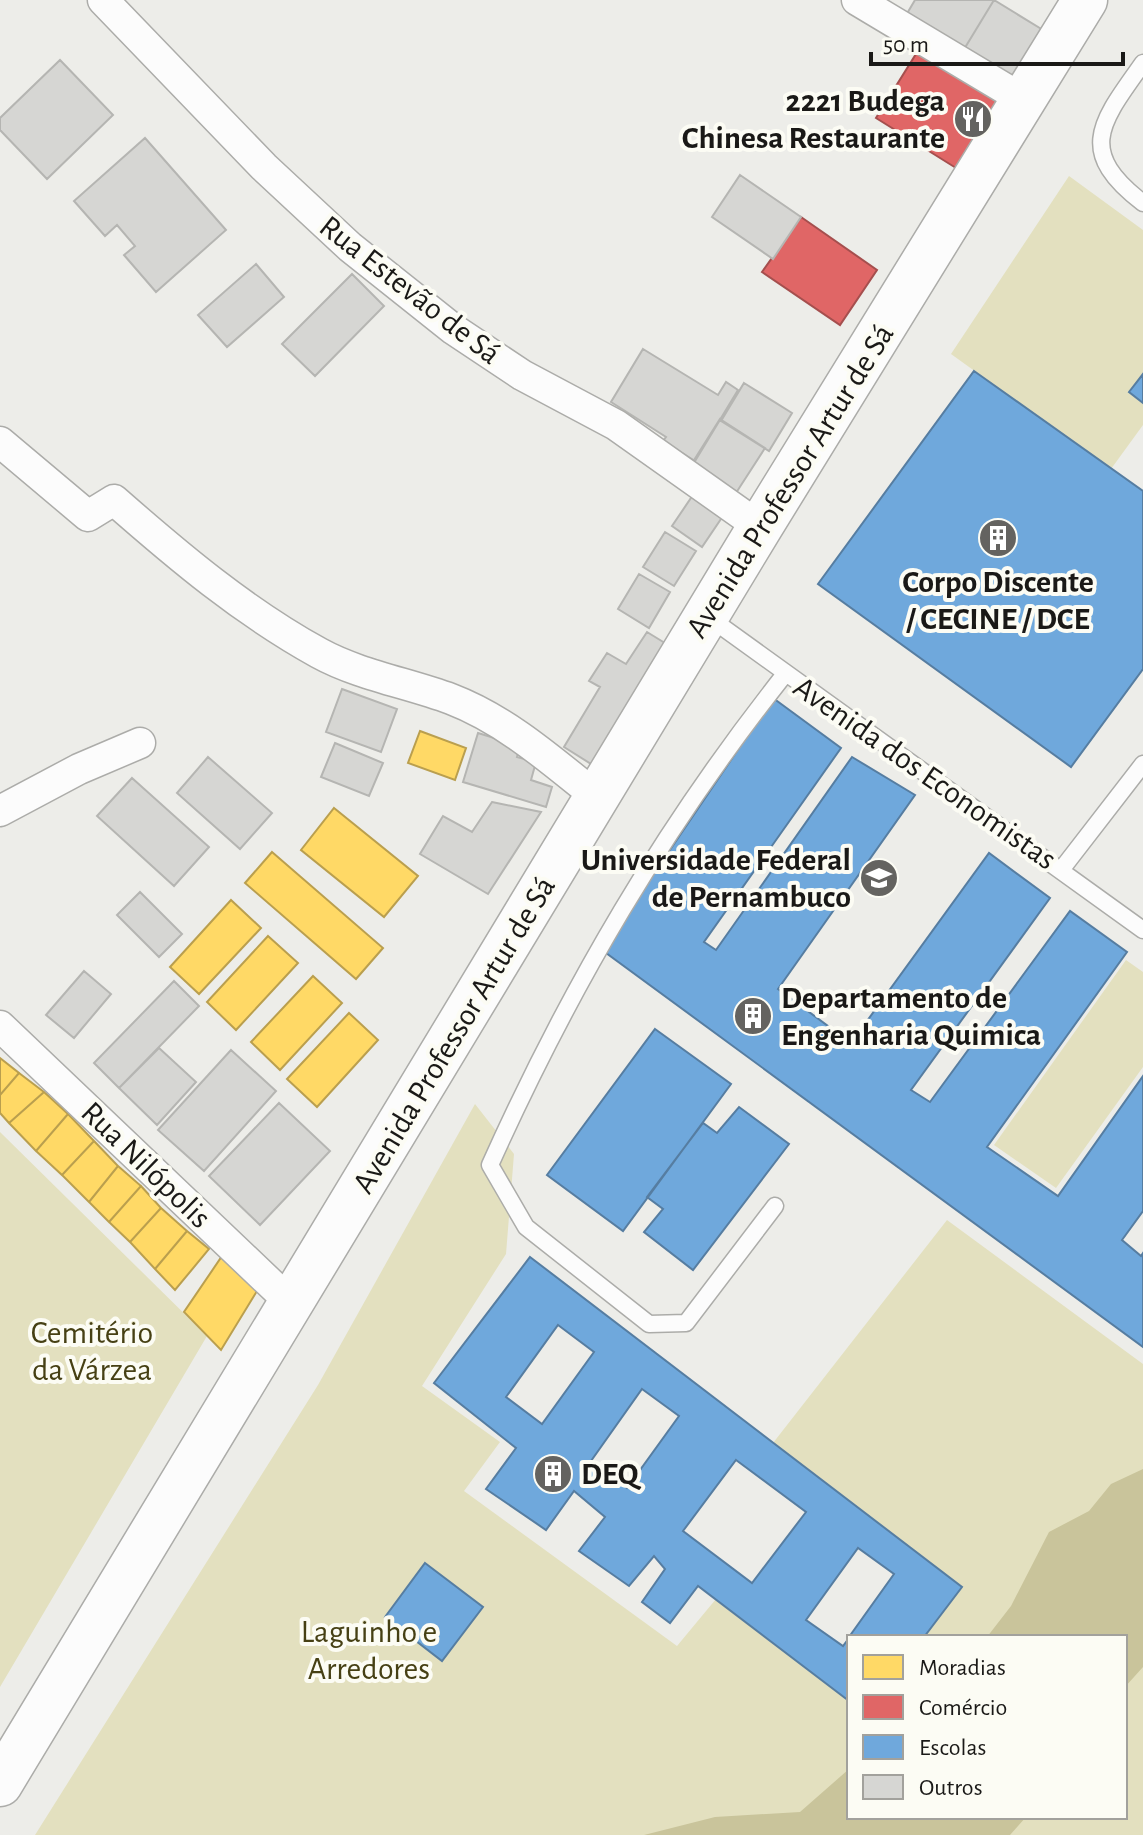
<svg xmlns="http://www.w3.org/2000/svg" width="1143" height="1835" viewBox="0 0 1143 1835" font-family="'Alegreya Sans',sans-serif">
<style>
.green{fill:#e3e0bf}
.water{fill:#c9c49b}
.homes{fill:#ffd966;stroke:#ba9f4e;stroke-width:2}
.shops{fill:#e06666;stroke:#a54f4e;stroke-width:2}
.schools{fill:#6fa8dc;stroke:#567da1;stroke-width:2;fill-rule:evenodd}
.building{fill:#d6d6d3;stroke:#b5b5b2;stroke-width:2}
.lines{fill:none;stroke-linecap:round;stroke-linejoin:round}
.lane-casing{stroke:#acaca9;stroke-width:19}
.street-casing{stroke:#acaca9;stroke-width:33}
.secondary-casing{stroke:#acaca9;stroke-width:47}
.lane{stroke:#fcfcfc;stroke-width:16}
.street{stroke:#fcfcfc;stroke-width:30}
.secondary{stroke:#fcfcfc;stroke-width:44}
.labels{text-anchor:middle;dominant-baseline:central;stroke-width:8;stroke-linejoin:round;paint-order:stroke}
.poi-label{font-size:32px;font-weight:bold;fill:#1a1917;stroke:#fcfcf4;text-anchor:end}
.street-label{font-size:32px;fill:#1a1917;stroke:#fcfcf4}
.park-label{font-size:32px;fill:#464014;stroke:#fcfcf4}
</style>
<rect width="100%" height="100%" fill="#edede9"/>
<path class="green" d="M1069 176 1143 230V425L1111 469 951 354Z
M1126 960 1143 972V1067L1056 1188 994 1145Z
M475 1104 514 1154 506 1254 422 1386 500 1442 464 1491 677 1646 716 1599 849 1701V1817H1125V1637H924L961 1587 773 1443 947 1220 1143 1364V1835H35L318 1385Z
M0 1132 207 1336 0 1687Z"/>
<path class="water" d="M1143 1469V1667L1125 1687V1637H987L1011 1606 1049 1532 1089 1511 1111 1484Z
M849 1769V1817H1026L1010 1835H644L715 1817 800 1812Z"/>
<path class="homes" d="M420 731 466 748 455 780 408 763Z
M334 808 418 876 384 917 301 850Z
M272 852 383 948 356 979 245 883Z
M231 900 261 928 199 994 170 967Z
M268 936 298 963 236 1030 207 1002Z
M313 976 342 1003 280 1070 251 1042Z
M349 1013 378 1040 317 1107 287 1079Z
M0 1058 19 1073 0 1095Z
M19 1073 44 1092 9 1123 0 1113V1095Z
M44 1092 68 1114 36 1151 9 1123Z
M68 1114 94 1141 62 1175 36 1151Z
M94 1141 118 1166 89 1202 62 1175Z
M118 1166 141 1186 109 1222 89 1202Z
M141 1186 161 1208 130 1242 109 1222Z
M161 1208 187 1231 155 1269 130 1242Z
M187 1231 209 1249 175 1290 155 1269Z
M222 1256 260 1286 221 1350 184 1312Z"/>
<path class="shops" d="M921 46 1001 97 956 168 876 118Z
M801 217 877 270 840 325 762 272Z"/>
<path class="schools" d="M974 371 1143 491V669L1071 767 818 584Z
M1143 374V403L1129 392Z
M773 698 841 748 704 942 716 950 852 757 915 795 778 989 851 1043 989 853 1050 898 911 1090 930 1102 1070 911 1127 952 987 1147 1058 1196 1143 1076V1211L1122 1240 1141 1256 1143 1253V1347L602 950Z
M655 1029 731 1084 623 1231 547 1175Z
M739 1107 789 1144 693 1270 644 1232 663 1209 647 1197 703 1123 717 1133Z
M530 1257 962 1587 924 1637H849L894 1574 858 1548 806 1620 843 1646 849 1638V1701L698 1586 670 1623 642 1602 665 1569 654 1556 629 1586 579 1551 605 1517 574 1491 546 1530 486 1489 516 1448 434 1383ZM558 1325 594 1352 542 1424 506 1397ZM642 1389 679 1416 627 1488 591 1461ZM736 1460 806 1512 752 1583 683 1531Z
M425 1563 483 1607 442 1661 385 1617Z"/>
<path class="building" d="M915 0H994L963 51 905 17Z
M994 0 1043 30 1012 81 963 51Z
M60 60 113 115 47 179 0 130V118Z
M145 138 226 230 156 292 124 255 135 246 117 225 105 236 74 201Z
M740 175 801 217 773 259 712 217Z
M256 264 284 297 227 347 198 315Z
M352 274 384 306 315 376 282 344Z
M643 349 718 395 726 382 738 390 695 461 663 441 666 437 611 402Z
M744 383 792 413 769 451 721 421Z
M720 419 765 448 736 493 691 465Z
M695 492 725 513 702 547 672 526Z
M665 532 696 551 674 586 643 567Z
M639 574 670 592 649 628 618 609Z
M647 632 673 648 599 769 564 747 600 687 589 681 607 653 626 664Z
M342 689 397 709 381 752 326 732Z
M478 733 520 746 517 757 536 762 531 780 552 787 546 807 463 782Z
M335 743 383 763 369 796 321 777Z
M208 757 272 813 240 849 177 793Z
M132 778 209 847 174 886 97 816Z
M492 802 541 812 488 894 420 854 443 816 472 832Z
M140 892 182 934 159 957 117 915Z
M84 971 111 994 74 1038 46 1015Z
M174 981 199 1006 119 1088 94 1063Z
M159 1048 196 1082 157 1125 119 1088Z
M231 1050 276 1091 204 1171 158 1130Z
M279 1103 330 1151 260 1225 209 1176Z"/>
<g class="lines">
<defs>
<path id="lane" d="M1143 63C1101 122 1075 151 1143 203
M707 616 1143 930
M1061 870 1143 764
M775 1206 686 1323 649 1324 526 1227 490 1165C570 987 663 828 785 674"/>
<path id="street" d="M103 0 264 167 350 247 453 329 522 375 616 425 760 527
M857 0 1024 100
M0 442 88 516 114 500C179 557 243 611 319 653 359 675 408 683 451 699 506 720 552 761 597 797
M0 811 79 769 140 743
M0 1026 292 1304"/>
<path id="secondary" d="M0 1784 760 527 1085 0"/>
</defs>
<use href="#lane" class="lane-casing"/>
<use href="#street" class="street-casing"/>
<use href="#secondary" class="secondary-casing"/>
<use href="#lane" class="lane"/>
<use href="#street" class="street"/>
<use href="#secondary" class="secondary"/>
</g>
<defs>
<symbol id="restaurant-disc" viewBox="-11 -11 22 22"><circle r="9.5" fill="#646360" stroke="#fcfcf4"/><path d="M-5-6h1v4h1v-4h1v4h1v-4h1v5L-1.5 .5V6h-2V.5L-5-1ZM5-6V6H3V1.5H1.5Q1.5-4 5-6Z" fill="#fff"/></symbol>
<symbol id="building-disc" viewBox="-11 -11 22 22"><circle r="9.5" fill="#646360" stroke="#fcfcf4"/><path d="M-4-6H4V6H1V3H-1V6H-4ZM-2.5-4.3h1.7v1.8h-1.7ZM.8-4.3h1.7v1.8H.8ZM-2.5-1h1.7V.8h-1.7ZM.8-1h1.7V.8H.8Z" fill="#fff"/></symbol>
<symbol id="university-disc" viewBox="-11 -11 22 22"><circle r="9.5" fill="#646360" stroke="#fcfcf4"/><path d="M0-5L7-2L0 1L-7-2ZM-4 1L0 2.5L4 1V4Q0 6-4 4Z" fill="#fff"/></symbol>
</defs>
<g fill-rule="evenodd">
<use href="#restaurant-disc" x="951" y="97" width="44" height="44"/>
<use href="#building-disc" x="976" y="516" width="44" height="44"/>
<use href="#university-disc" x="857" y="856" width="44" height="44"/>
<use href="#building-disc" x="731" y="994" width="44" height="44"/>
<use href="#building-disc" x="531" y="1452" width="44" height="44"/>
</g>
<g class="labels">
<g class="poi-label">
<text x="945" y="101">2221 Budega<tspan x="945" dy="37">Chinesa Restaurante</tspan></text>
<text x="998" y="582" text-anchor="middle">Corpo Discente<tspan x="998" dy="37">/ CECINE / DCE</tspan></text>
<text x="851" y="860">Universidade Federal<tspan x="851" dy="37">de Pernambuco</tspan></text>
<text x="781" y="998" text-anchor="start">Departamento de<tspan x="781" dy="37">Engenharia Quimica</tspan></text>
<text x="581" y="1474" text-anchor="start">DEQ</text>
</g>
<g class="street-label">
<text transform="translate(410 290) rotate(38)">Rua Estevão de Sá</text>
<text transform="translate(790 481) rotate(-58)">Avenida Professor Artur de Sá</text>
<text transform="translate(925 773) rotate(35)">Avenida dos Economistas</text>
<text transform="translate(454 1035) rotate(-59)">Avenida Professor Artur de Sá</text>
<text transform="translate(146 1165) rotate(44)">Rua Nilópolis</text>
</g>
<g class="park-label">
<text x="92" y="1333">Cemitério<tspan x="92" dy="37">da Várzea</tspan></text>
<text x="369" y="1632">Laguinho e<tspan x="369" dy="37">Arredores</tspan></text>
</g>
</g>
<rect x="847" y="1635" width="280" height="184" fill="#fcfcf4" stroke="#a2a19c" stroke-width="2"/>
<rect x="863" y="1655" width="40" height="24" fill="#ffd966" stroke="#a2a19c" stroke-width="2"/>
<text x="919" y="1675" font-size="24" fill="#1a1917">Moradias</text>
<rect x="863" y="1695" width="40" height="24" fill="#e06666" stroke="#a2a19c" stroke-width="2"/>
<text x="919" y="1715" font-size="24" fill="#1a1917">Comércio</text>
<rect x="863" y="1735" width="40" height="24" fill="#6fa8dc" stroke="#a2a19c" stroke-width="2"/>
<text x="919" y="1755" font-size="24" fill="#1a1917">Escolas</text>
<rect x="863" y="1775" width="40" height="24" fill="#d6d6d3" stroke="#a2a19c" stroke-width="2"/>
<text x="919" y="1795" font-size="24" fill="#1a1917">Outros</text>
<path d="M871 52v12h252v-12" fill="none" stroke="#1a1917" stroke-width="4"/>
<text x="883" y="52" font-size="24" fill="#1a1917" stroke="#fcfcf4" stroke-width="6" paint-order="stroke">50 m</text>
</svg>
